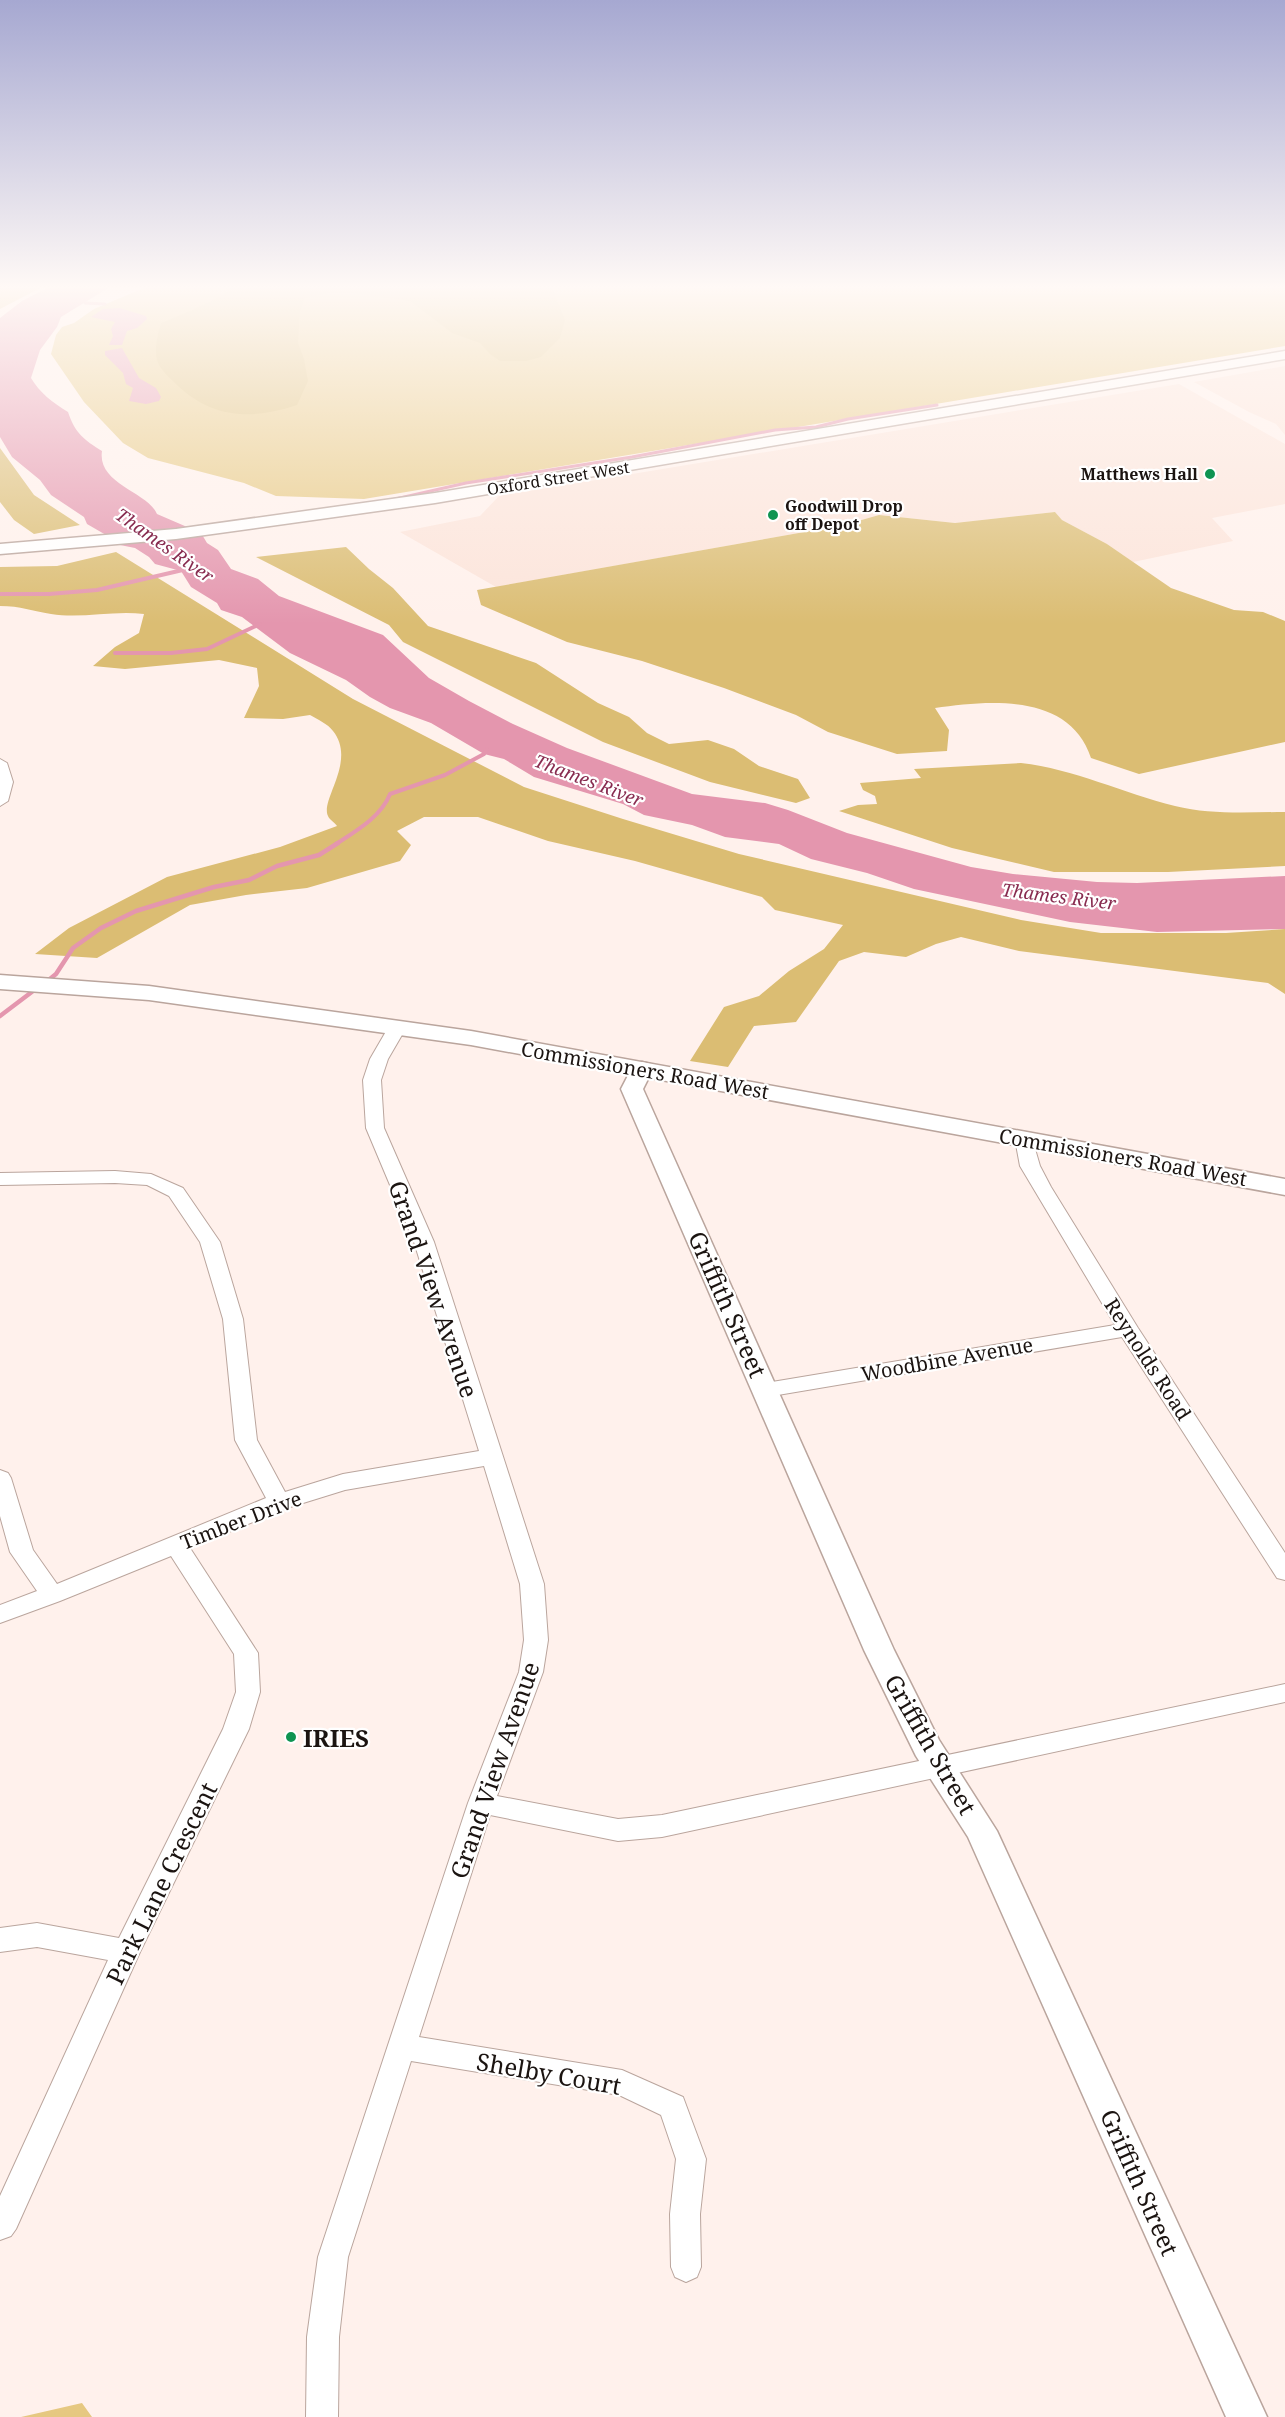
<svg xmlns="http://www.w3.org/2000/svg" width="1285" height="2417" viewBox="0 0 1285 2417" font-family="'Noto Serif',serif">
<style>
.built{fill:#fce4da}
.green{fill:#e6c881}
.forest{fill:#dbbd73}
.water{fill:#e496ae}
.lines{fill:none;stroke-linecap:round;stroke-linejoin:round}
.stream-far2{stroke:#e496ae;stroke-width:3}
.stream-far1{stroke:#e496ae;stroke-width:4}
.stream{stroke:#e496ae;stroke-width:4.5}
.minor-casing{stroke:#baa59d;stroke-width:2}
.tertiary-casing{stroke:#baa59d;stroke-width:3}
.secondary-casing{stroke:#baa59d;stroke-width:3}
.minor{fill:#fff;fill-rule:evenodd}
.tertiary{fill:#fff;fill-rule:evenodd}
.secondary{fill:#fff;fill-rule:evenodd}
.poi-dot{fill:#0f9452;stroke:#fff;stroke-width:2}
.labels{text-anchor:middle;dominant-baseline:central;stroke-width:4.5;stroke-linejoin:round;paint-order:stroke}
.far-poi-label{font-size:16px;font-weight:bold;fill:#1b1411;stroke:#fff;text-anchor:end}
.far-street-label{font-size:16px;fill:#1b1411;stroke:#fff}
.far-water-label{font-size:18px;font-style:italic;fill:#882c50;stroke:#fff}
.street-label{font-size:20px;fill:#1b1411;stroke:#fff}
.near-street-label{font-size:24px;fill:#1b1411;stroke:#fff}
.near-poi-label{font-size:24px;font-weight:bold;fill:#1b1411;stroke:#fff;text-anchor:start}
</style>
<rect width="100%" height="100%" fill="#fff1ec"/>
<path class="built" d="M1285 366V435L1276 424 1249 412 1194 382Z
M1179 384 1285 444V504L1212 518 1233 541 1133 562 1107 544 1062 520 1055 512 955 523 879 515 844 525 496 587 400 532 480 516 499 496Z"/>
<path class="green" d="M151 285H1285V346L364 499 276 496 244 483 148 458 123 443 84 402 51 354 56 335 62 327 74 323 94 309Z
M82 2403 92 2417H21Z"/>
<path class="forest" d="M0 285H46L0 309Z
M233 285H551L565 320 560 338 541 357 526 361H500L490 354 480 343 452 333 410 301 352 293H327L305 298 300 311 298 343 304 359 308 381 297 405C252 420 213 419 177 385 170 378 160 370 157 360 154 348 158 334 161 323 176 317 227 297 233 285Z
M0 448 34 495 80 525 34 534 14 520 0 502Z
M1055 512 1062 520 1107 544 1171 588 1234 610 1263 612 1285 621V742L1139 774 1091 758C1070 693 990 700 935 708L949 730 947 751 897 754 828 732 796 715 724 688 642 661 567 642 481 605 477 590 844 525 879 515 955 523Z
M346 547 369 569 393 588 428 626 536 663 598 703 629 717 647 733 669 744 708 740 734 749 759 766 798 779 810 798 796 803 710 782 603 742 403 642 389 625 256 557Z
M116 552 353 699 524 787 623 819 739 854 1021 920 1101 933H1226L1285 929V994L1268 983 1019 951 961 937 936 944 906 957 864 952 839 961 796 1022 754 1026 728 1067 690 1061 724 1007 759 996 789 971 824 949 843 925 775 910 762 897 635 861 548 841 478 817H424L397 831 411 845 400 861 307 888 246 895 190 905 97 958 35 954 69 928 167 877 280 847 337 826C335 823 329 819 328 816 320 800 357 761 333 731 328 724 317 719 310 715L283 719 244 718 259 686 257 668 219 660 125 669 93 666 115 647 139 633 144 614C113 610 82 619 51 614 32 611 21 606 0 606V567L57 566Z
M1021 763C1074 769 1123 793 1175 806 1211 815 1248 812 1285 812V866L1168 872H1054L952 848 839 811 858 805 877 804 875 796 863 790 860 783 921 778 914 769Z"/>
<path class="water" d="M53 285H113L61 317 57 327 40 350 31 378C39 392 53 403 68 412 75 433 84 440 102 451 97 484 148 492 157 514L201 533 207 543 218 550 231 569 258 579 279 596 383 635 429 678 469 701 513 724 567 748 692 794 765 803 788 810 847 833 971 867 1013 874 1097 882 1137 883 1285 876V929L1157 932 1070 922 914 889 867 873 811 859 779 844 725 837 692 825 644 815 623 804 534 777 504 759 484 754 431 723 390 708 370 697 346 680 290 653 242 617 221 610 217 603 191 587 181 571 155 564 149 557 135 548 115 544 106 535 87 524 84 517 51 495 40 480 12 457 0 437V318L22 301Z
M120 308 146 316 147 319 137 328 127 331 122 345H109L113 336 111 329 115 322 91 317 103 309Z
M122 348 139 378 156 388 161 397 159 401 146 404 129 401 133 388 126 384 123 373 105 355V351Z"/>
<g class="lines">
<path class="stream-far2" d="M85 303 105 304
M391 500 466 483 632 457 775 430 816 427 848 419 937 405"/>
<path class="stream-far1" d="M0 594H49L97 590 187 569
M115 653H171L207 649 260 624
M336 844C356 831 381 817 390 794L445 775 484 754 487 749"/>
<path class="stream" d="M45 983 56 974 73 948 101 928 136 911 214 887 249 880 277 866 319 855 338 843
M0 1016 37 988"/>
<defs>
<path id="minor" d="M0 759 7 763 13 782 8 801 0 806Z
M397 1023 403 1024 406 1028 388 1059 381 1080 384 1128 434 1242 544 1584 548 1640 543 1672 497 1796 618 1819 662 1815 1285 1684V1702L662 1837 618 1841 490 1815 419 2037 622 2070 683 2097 706 2159 700 2214 701 2267 697 2277 686 2282 675 2277 671 2267 670 2214 676 2159 661 2115 619 2095 411 2061 348 2257 339 2337 338 2417H306L307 2337 318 2257 468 1803 519 1672 524 1640 520 1584 484 1466 345 1490 287 1508 190 1548 258 1653 260 1692 249 1729 140 1952 16 2229 11 2236 0 2240V2196L108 1960 37 1947 0 1952V1928L37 1923 119 1938 223 1729 236 1692 234 1654 171 1556 60 1601 0 1623V1605L37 1591 10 1552 0 1516V1470L8 1473 11 1478 33 1550 57 1584 266 1498 235 1440 223 1319 200 1242 169 1196 147 1185 115 1183 0 1185V1173L115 1171 151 1174 183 1188 220 1242 243 1319 257 1440 285 1492 343 1474 479 1451 414 1242 366 1128 363 1080 370 1059 388 1028 391 1024Z
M1024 1133 1031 1135 1040 1166 1051 1187 1138 1328 1285 1553V1580L1277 1578 1122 1337 766 1397 758 1395 755 1390 758 1385 766 1383 1115 1325 1020 1166 1015 1139 1017 1135Z"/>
<path id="tertiary" d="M642 1062 650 1064 653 1069 643 1089 894 1650 939 1740 997 1831 1267 2417H1226L968 1837 916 1756 864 1650 621 1089 634 1064Z"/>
<path id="secondary" d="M1285 351V359L435 503 176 539 0 554V544L176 529 435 493Z
M0 975 149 986 471 1031 1285 1179V1195L471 1045 149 1000 0 989Z"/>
</defs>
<use href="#minor" class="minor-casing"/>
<use href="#tertiary" class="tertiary-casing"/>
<use href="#secondary" class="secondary-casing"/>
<use href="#minor" class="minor"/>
<use href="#tertiary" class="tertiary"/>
<use href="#secondary" class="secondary"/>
</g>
<linearGradient id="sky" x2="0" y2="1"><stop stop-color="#a6a8d1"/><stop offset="0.46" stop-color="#fff9f6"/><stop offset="1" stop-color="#fff9f6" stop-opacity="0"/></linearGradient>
<rect width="1285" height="624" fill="url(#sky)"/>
<g class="poi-dot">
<circle cx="1210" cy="474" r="6"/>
<circle cx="773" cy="515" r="6"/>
<circle cx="291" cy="1737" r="6"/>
</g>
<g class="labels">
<g class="far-poi-label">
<text x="1198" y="474">Matthews Hall</text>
<text x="785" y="506" text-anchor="start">Goodwill Drop<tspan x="785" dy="18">off Depot</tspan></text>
</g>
<g class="far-street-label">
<text transform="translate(558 478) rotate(-9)">Oxford Street West</text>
</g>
<g class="far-water-label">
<text transform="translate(165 545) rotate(35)">Thames River</text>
<text transform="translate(589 780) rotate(21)">Thames River</text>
<text transform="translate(1059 896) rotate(7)">Thames River</text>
</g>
<g class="street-label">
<text transform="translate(645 1070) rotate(10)">Commissioners Road West</text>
<text transform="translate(1123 1157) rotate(10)">Commissioners Road West</text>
<text transform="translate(947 1359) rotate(-10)">Woodbine Avenue</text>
<text transform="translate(1148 1359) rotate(57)">Reynolds Road</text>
<text transform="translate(241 1520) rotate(-21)">Timber Drive</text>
</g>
<g class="near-street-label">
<text transform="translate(434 1289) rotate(71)">Grand View Avenue</text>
<text transform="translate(728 1304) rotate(66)">Griffith Street</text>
<text transform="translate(931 1744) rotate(60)">Griffith Street</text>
<text transform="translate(494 1770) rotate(-71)">Grand View Avenue</text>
<text transform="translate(161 1883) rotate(-64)">Park Lane Crescent</text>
<text transform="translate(549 2073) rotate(10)">Shelby Court</text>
<text transform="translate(1140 2182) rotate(66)">Griffith Street</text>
</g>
<g class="near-poi-label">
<text x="303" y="1737">IRIES</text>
</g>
</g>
</svg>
